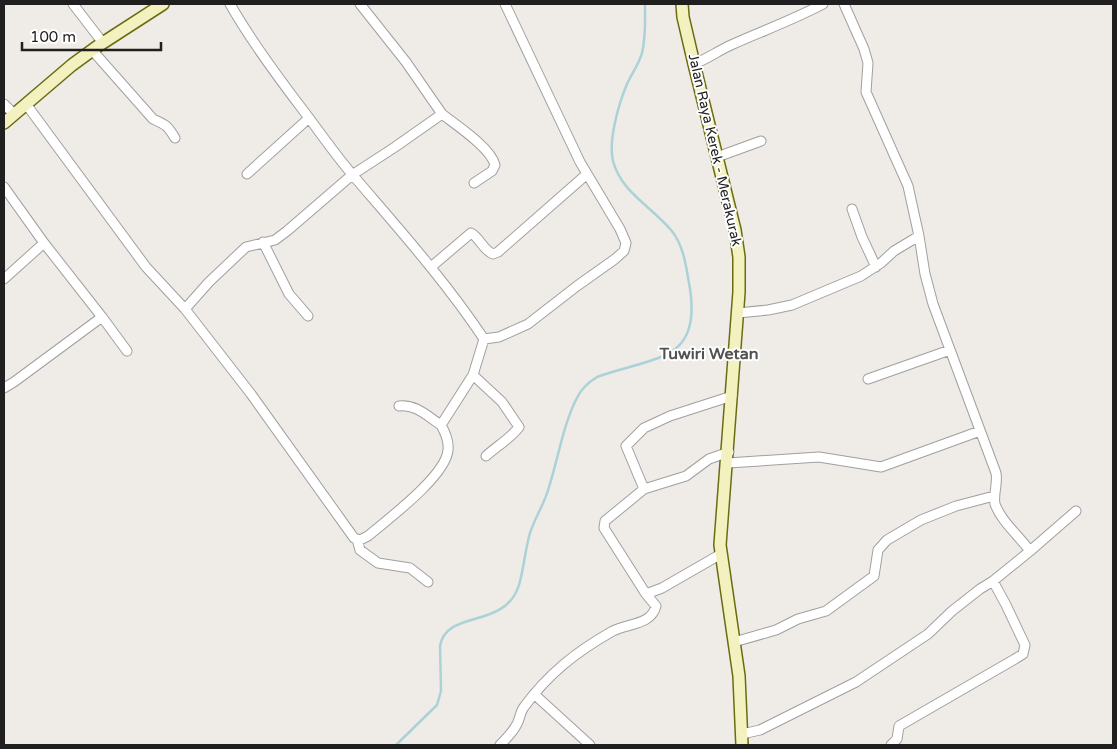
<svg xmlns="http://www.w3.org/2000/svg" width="1117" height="749" viewBox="0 0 1117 749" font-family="'Varela Round',sans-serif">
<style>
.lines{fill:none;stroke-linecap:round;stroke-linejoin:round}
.stream{stroke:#abd2d8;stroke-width:2.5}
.minor-casing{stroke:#a0a0a0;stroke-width:11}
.secondary-casing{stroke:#6a6c10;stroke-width:14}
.minor{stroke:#fff;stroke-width:9}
.secondary{stroke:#f3f1bf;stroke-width:11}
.labels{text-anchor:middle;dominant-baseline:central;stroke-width:4;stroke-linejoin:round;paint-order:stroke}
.street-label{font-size:14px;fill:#1f1f1f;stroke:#fff}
.quarter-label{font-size:16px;font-weight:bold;fill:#525252;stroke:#fff}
</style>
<rect width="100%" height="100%" fill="#efebe6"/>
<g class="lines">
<path class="stream" d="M396 745 437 705 441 691 440 646C446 609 505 630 519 585 524 568 525 550 530 533 535 517 545 503 549 487 558 459 564 421 578 396 582 388 589 382 597 377 655 356 704 363 689 283 686 265 683 244 671 230 652 207 621 192 613 161 608 140 619 103 627 84 632 73 639 64 642 53 646 37 645 20 645 4"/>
<defs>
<path id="minor" d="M73 4 103 43
M92 50 153 119C166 125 167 125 175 138
M694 64C707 59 718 51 731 45 762 31 793 20 823 4
M4 104 14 114
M26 104 146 267 185 309 251 394 354 538 360 540 368 536C388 519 446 476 448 450 449 441 445 432 441 425L473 375 484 339C444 279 397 227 351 173 334 153 319 131 303 110 277 76 251 41 230 4
M442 114C456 125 491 148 495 165L492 171 474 183
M717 157 761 141
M247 174 309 118
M4 187 44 243 102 317 14 382 4 388
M852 209 862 237 876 267
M263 242 289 294 308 316
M431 267 471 233C480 238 483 250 493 254L498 252 587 174
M4 279 44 243
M185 309 209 282 246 247 275 240 287 231 352 175 395 147 442 114 406 62 360 4
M738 313 768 310 792 305 861 276 881 263 894 251 919 236 908 186 866 92 868 63 864 49 844 4
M102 317 127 351
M484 339 499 337 528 324 577 286 615 259 624 251 626 243 620 229 580 162 505 4
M473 375 502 402 519 427C511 438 497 446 486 456
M868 379 950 350
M399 406C416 404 427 416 441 425
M728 463 819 457 881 467 980 431
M644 489 626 446 644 428 670 416 732 396
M357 539 360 550 378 563 410 568 428 582
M1030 551 1076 511
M646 594 604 528 605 521 644 489 686 476 709 459 729 452
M734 642 776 630 798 619 826 611 874 576 878 550 887 540 921 520 956 506 994 496
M534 694 590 745
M742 734 760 730 856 682 928 634 952 611 980 589 993 581
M500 745C506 739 513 732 517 724 520 719 520 712 524 707 548 674 576 652 611 632 626 623 651 626 656 606L646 594 662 588 721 554
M891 745 897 739 899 726 1015 659 1023 654 1025 645 1006 605 993 581 1030 551C1019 536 1001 521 995 504 993 494 998 484 996 473L933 304 925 274 919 236"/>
<path id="secondary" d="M682 4 683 17 694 64 735 230 739 257V292L720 545 739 676 742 745
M4 123 72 65 98 46 163 4"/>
</defs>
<use href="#minor" class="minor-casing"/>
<use href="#secondary" class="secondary-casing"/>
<use href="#minor" class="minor"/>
<use href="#secondary" class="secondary"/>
</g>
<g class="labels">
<g class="street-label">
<text transform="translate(715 150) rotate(77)">Jalan Raya Kerek - Merakurak</text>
</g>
<g class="quarter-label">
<text x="709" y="354">Tuwiri Wetan</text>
</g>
</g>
<rect width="1117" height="749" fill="none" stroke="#1f1f1f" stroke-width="10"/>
<path d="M22 42v8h139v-8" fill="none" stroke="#1f1f1f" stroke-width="2.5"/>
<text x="30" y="42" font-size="15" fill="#1f1f1f" stroke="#ffffff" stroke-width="4" paint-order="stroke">100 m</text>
</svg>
